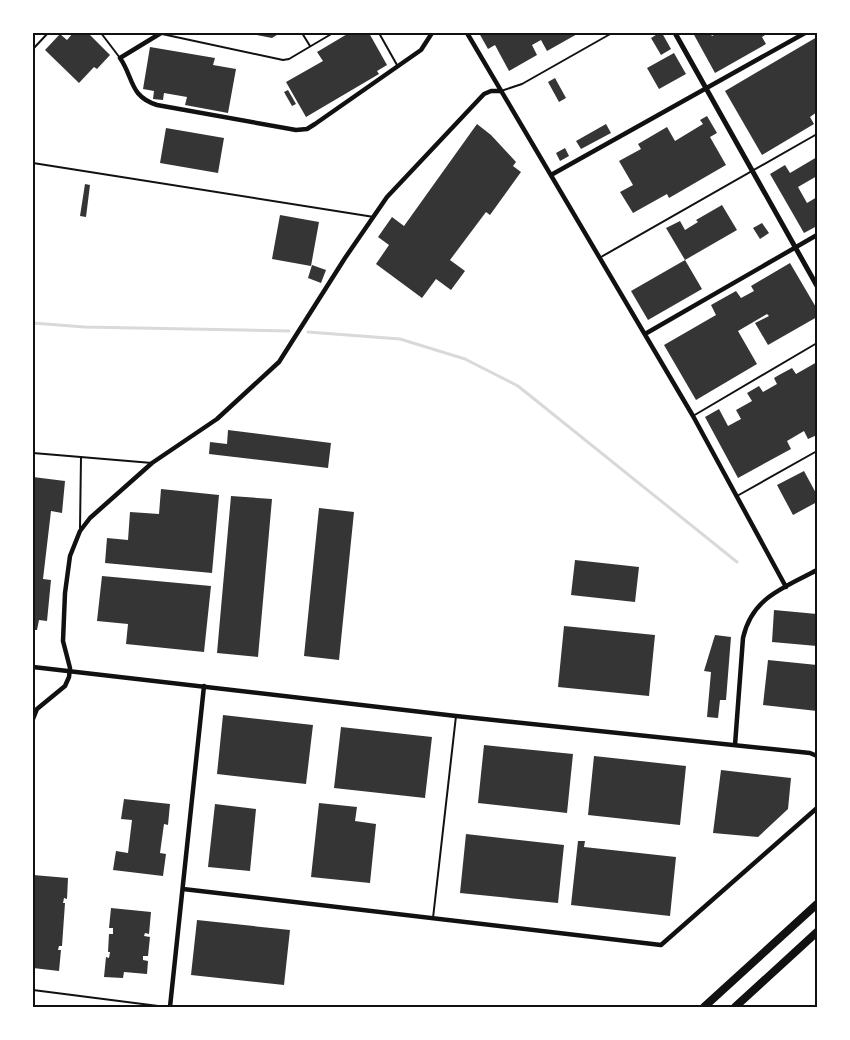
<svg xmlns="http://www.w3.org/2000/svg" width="850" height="1040" viewBox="0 0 850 1040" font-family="'Golos Text',sans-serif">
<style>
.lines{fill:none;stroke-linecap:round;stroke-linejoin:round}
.stream{stroke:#d9d9d9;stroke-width:3}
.building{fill:#353535}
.service{stroke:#111;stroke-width:2}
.minor{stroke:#111;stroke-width:4.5}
.tertiary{stroke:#111;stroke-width:5}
.trunk{stroke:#111;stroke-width:8}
.neatline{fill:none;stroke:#111;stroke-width:2}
</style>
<rect width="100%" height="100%" fill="#fff"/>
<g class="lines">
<path class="stream" d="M33 323 84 327 289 331
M308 332 400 339 465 359 518 386 737 562"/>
</g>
<path class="building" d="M73 33H88L110 55 97 69 94 67 79 83 45 50 60 34 67 40Z
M246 33H280L272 38Z
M349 33H369L387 65 377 71 379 74 306 117 286 82 323 61 317 52Z
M479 33H579L547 51 541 40 532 45 537 55 509 71 495 45 488 49Z
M659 33H662L671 49 661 55 651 38Z
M693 33H710L712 36 717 33H768L762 37 766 44 715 73Z
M817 37V112L810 117 814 124 762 155 725 91Z
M150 47 215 58 213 65 236 69 228 113 185 105 187 97 164 93 163 100 153 99 154 91 143 89Z
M674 53 686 74 659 89 647 68Z
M555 78 566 98 559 102 548 82Z
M288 90 296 104 292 106 284 92Z
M707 116 717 133 710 137 726 165 669 198 667 194 633 213 620 192 633 185 619 161 641 149 638 144 667 127 675 141 703 124 700 120Z
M477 124 491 135 516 162 513 166 521 172 490 215 486 212 450 260 465 271 451 290 436 279 422 298 376 264 389 245 378 237 392 217 404 226Z
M606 124 611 133 581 149 576 141Z
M166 128 224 138 218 173 160 163Z
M565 148 569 156 560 161 556 153Z
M817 157V176L798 187 807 203 817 197V226L804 233 770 174 785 165 790 173Z
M85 184 90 185 86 217 80 216Z
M722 205 737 230 685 260 666 228 680 221 685 230 698 222 696 220Z
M280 215 319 222 311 266 272 259Z
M762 223 769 233 760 239 753 228Z
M685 260 702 289 648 320 631 291Z
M790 263 817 309V317L768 345 755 323 769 316 767 314 738 331 757 364 696 400 664 345 716 315 711 305 736 291 741 298 754 291 751 286Z
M312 265 326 270 321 283 308 278Z
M817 362V435L808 439 804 431 787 441 791 449 738 478 705 417 719 409 728 426 741 419 736 410 752 401 747 393 759 386 763 392 777 384 774 378 779 375 792 368 796 374Z
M228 430 331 443 328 468 209 454 210 442 227 444Z
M804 471 817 495V502L793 515 777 485Z
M33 477 65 481 62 513 51 511 43 579 51 580 47 621 39 620 37 630H33Z
M161 489 219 495 212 573 105 563 107 538 128 540 130 512 159 514Z
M231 496 272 499 258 657 217 653Z
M319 508 354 512 339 660 304 656Z
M575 560 639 567 635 602 571 595Z
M102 576 211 586 204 652 126 644 128 624 97 621Z
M774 610 817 614V646L772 642Z
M564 626 655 635 649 696 558 687Z
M715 635 731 637 726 700H720L718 718 707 717 711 672 704 671Z
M768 660 817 665V711L763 705Z
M223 715 313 725 306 784 217 774Z
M341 727 432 737 425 798 334 788Z
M484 745 573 754 567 813 478 803Z
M594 756 686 766 680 825 588 815Z
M721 770 791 778 788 809 758 837 713 833Z
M124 799 170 804 168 825 164 824 160 853 166 854 163 876 113 870 116 851 128 853 132 820 121 819Z
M319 803 357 807 355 821 376 824 370 883 311 877Z
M215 804 256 809 250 871 208 867Z
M466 834 564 845 558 903 460 893Z
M578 841H585L584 847 676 857 670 916 571 905Z
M33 875 68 878 67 899 64 898 63 903H65L62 946H59L58 950H61L59 971 33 968Z
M111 908 151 912 149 934 145 933 144 936 150 937 148 956H143V960L148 961 147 974 124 972 123 978 104 977 106 957 109 958 110 952H108L109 934H113V928H109Z
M197 920 290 930 284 985 191 975Z"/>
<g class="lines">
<path class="service" d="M101 33 120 58
M302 33 310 46
M379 33 397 65
M162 34 283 60 289 59 333 33
M33 49 48 33
M501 91 522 84 612 33
M33 163 374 217
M601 257 817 134
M693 416 817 343
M33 453 152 463
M737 496 817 451
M80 528 81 457
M433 918 456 716
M33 990 166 1007"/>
<path class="minor" d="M161 33 120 58C134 78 129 96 157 105L296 130 307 129 315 124 421 50 432 33
M467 33 693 416 786 587
M551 175 805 33
M645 334 817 235
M33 667 456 716 810 753 817 756
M33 719 37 709 65 686 69 677 70 668 63 641 65 593 70 556 80 531 90 518 152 463 217 419 279 362 345 258 387 197 484 94 491 91H501
M735 745 743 638C752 597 784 588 817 570
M183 889 661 945 817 808
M170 1007 204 686"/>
<path class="tertiary" d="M675 33 817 286"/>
<path class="trunk" d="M704 1007 817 904
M735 1007 817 932"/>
</g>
<rect width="850" height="1040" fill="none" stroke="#ffffff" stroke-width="69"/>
<rect x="34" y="34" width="782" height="972" class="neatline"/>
</svg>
